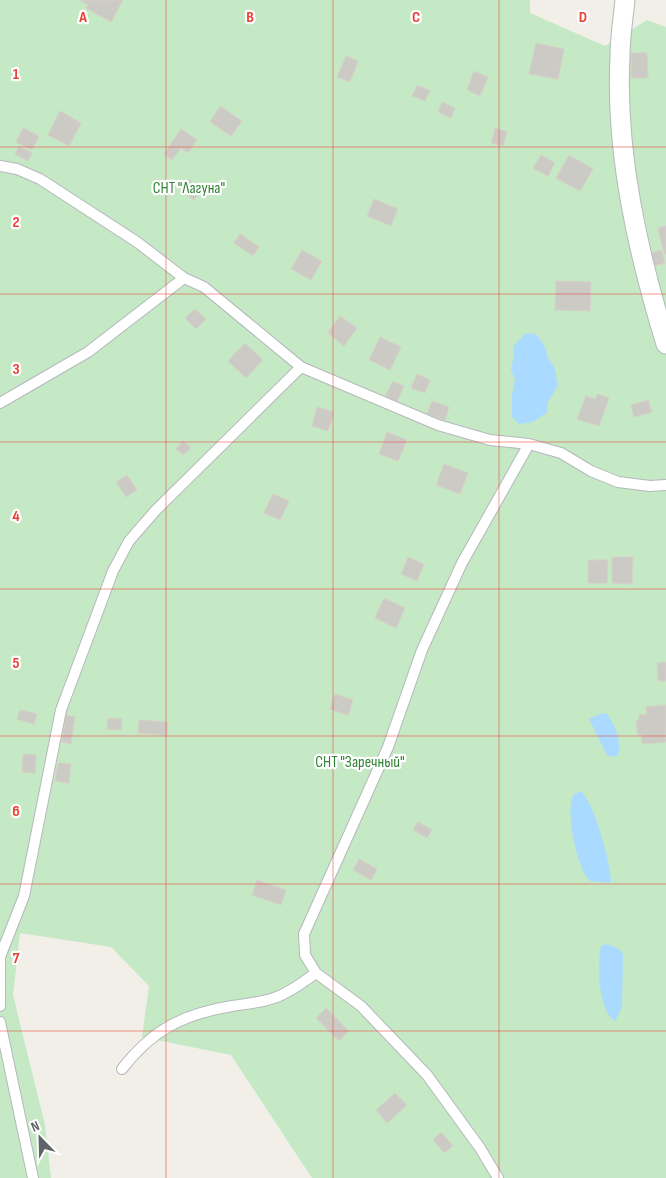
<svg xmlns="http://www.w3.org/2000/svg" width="666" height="1178" viewBox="0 0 666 1178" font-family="'Sofia Sans Condensed',sans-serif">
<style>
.green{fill:#c5e8c5}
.water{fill:#aadaff}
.building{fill:#cccac5;stroke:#d6d1c6}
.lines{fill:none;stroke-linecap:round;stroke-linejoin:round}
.service-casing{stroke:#b5b8bc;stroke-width:12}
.minor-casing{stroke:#b5b8bc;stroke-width:21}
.service{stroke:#fff;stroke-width:10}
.minor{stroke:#fff;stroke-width:19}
.grid{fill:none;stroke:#ea4335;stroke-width:1;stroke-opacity:0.55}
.labels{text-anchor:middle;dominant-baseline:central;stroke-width:4.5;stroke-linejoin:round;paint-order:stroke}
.park-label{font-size:16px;fill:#348238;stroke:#fff}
.grid-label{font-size:16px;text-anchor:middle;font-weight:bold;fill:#ea4335;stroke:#fff;stroke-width:4.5;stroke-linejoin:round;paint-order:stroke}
</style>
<rect width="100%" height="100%" fill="#f1efe8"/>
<path class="green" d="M0 0H530V13L605 46 647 20 666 27V1178H312L231 1055 142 1037 149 986 111 947 20 933 13 995 45 1125 51 1178H0Z"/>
<path class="water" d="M532 333 538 336 546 349 547 356 554 366 558 385 548 402 547 412 533 422 519 424 512 417V395L515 379 511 370 514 355 513 347 525 334Z
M602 713 607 714C615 725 622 742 618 755L613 757 607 755 589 719Z
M581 791C594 803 611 863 611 882L609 883 590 881C577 870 564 807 574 794Z
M607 944 619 949 623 954 622 1008 615 1021C598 1011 597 964 601 946Z"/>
<path class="building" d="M80 0H123L111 22 86 8 88 5Z
M536 43 564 49 558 79 529 74Z
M631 53H647L648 78H631Z
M346 56 358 61 350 82 337 77Z
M474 71 488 77 480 96 467 90Z
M417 85 430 91 425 101 412 96Z
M442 102 455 108 451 118 438 112Z
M220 106 242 121 231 136 210 122Z
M60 111 81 123 69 146 48 135Z
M23 128 39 136 32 150 16 142Z
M495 128 507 132 503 146 491 143Z
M181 129 197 140 188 153 181 148 172 160 164 154Z
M19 146 32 153 28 161 15 154Z
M541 155 555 163 548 176 533 168Z
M569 155 593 169 580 191 556 178Z
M188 179 201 189 194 200 180 190Z
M374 199 398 209 391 226 367 216Z
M666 226V254H664L658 228Z
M240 234 259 247 253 256 234 243Z
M302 250 322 261 311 280 291 269Z
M661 250 665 263 654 266 651 253Z
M556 281 591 282 590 311 555 310Z
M195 309 206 319 196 329 185 318Z
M340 316 357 328 344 346 328 333Z
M380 337 401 347 390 370 369 360Z
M245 343 263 360 246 378 228 361Z
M417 374 430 380 425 393 411 388Z
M393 381 404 386 397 401 385 396Z
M598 394 609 398 599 426 577 419 586 396 595 399Z
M648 400 652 412 634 417 631 405Z
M432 401 449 407 445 420 427 414Z
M317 407 334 412 328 431 312 426Z
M387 432 407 440 398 461 379 454Z
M183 441 191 448 183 455 176 449Z
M444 464 468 473 460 494 436 485Z
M127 475 137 490 126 497 116 482Z
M273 494 289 501 280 520 264 513Z
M408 557 424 564 417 581 401 574Z
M612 557H633L632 584 612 583Z
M588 560H608L607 583H588Z
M384 598 405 608 396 628 375 618Z
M666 662V681H658L657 663Z
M335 694 353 700 348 715 330 709Z
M666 705V742L642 744 641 734 638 735 636 721 639 720V715L647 714 646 707Z
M20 710 37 714 34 724 17 719Z
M66 715 75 717 71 744 62 742Z
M108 718 122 719 121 730 107 729Z
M139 720 168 722 167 735 138 733Z
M23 754 36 755 35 773 22 772Z
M58 763 71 764 69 783 55 781Z
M418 822 432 830 427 838 413 830Z
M359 859 377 869 371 880 353 870Z
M257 880 286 890 281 905 252 895Z
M326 1008 349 1031 339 1041 316 1018Z
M395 1093 407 1105 387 1123 376 1110Z
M441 1132 453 1146 444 1153 433 1140Z"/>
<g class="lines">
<defs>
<path id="service" d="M0 166 17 169 40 179 137 242 184 278 204 287 301 367 438 425 490 440 529 444 561 453 591 471 618 482 650 486 666 485
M0 403 88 352 184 278
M0 957 24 896 61 710 113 571 129 541 156 510 301 367
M0 958V1006
M0 1022 33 1178
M122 1069C152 1030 183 1014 232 1006 250 1003 271 1002 287 992 297 987 307 979 316 973
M498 1178 480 1148 427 1075 361 1006 316 973 305 955 304 934 388 747 422 650 462 563 529 444"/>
<path id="minor" d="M625 0C623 19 620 38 620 57 615 152 638 253 666 344"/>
</defs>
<use href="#service" class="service-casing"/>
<use href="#minor" class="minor-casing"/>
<use href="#service" class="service"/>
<use href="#minor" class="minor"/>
</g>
<path class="grid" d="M166 0V1178M333 0V1178M499 0V1178M0 147H666M0 294H666M0 442H666M0 589H666M0 736H666M0 884H666M0 1031H666"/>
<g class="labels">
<g class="park-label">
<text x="189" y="188">СНТ "Лагуна"</text>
<text x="360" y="762">СНТ "Заречный"</text>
</g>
</g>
<g class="grid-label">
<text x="83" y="22">A</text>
<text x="250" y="22">B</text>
<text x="416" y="22">C</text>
<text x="583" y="22">D</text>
<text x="16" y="79">1</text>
<text x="16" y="227">2</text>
<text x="16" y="374">3</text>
<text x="16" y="521">4</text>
<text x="16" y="668">5</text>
<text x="16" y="816">6</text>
<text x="16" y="963">7</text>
</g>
<g transform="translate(40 1138) rotate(337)" stroke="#ffffff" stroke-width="4" paint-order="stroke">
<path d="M0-4L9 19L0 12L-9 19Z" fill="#5f6368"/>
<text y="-8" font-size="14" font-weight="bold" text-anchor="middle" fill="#5f6368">N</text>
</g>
</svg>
